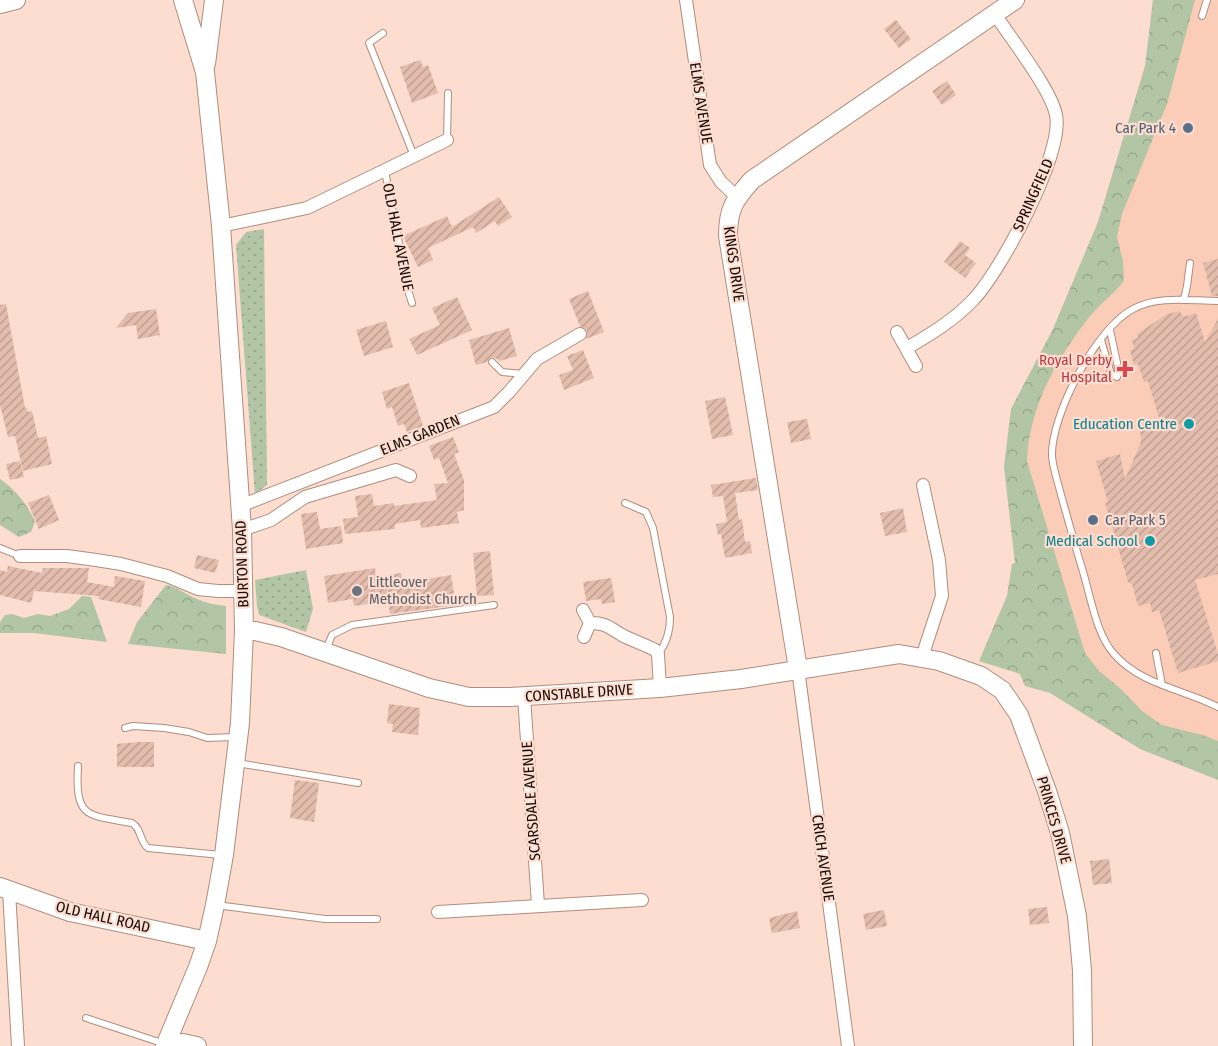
<svg xmlns="http://www.w3.org/2000/svg" width="1218" height="1046" viewBox="0 0 1218 1046" font-family="'Fira Sans Condensed',sans-serif">
<style>
.built{fill:#fbcdb9}
.grass{fill:url(#grass-dots)}
.forest{fill:url(#forest-crowns)}
.building{fill:url(#building-hatch)}
.lines{fill:none;stroke-linecap:round;stroke-linejoin:round}
.lane-casing{stroke:#b08d7d;stroke-width:8}
.street-casing{stroke:#b08d7d;stroke-width:14}
.secondary-casing{stroke:#b08d7d;stroke-width:20}
.lane{stroke:#fff;stroke-width:6}
.street{stroke:#fff;stroke-width:12}
.secondary{stroke:#fff;stroke-width:18}
.service-dot{fill:#5c6f8a;stroke:#fcddcf;stroke-width:2}
.health-dot{fill:#e0444e;stroke:#fcddcf;stroke-width:2}
.culture-dot{fill:#0f9aa8;stroke:#fcddcf;stroke-width:2}
.worship-dot{fill:#6b7280;stroke:#fcddcf;stroke-width:2}
.labels{text-anchor:middle;dominant-baseline:central;stroke-width:4.5;stroke-linejoin:round;paint-order:stroke}
.street-label{font-size:15px;fill:#150905;stroke:#fcddcf}
.service-label{font-size:15px;fill:#4e5e75;stroke:#fcddcf;text-anchor:end}
.health-label{font-size:15px;fill:#be3a42;stroke:#fcddcf;text-anchor:end}
.culture-label{font-size:15px;fill:#0d838f;stroke:#fcddcf;text-anchor:end}
.worship-label{font-size:15px;fill:#5b616d;stroke:#fcddcf;text-anchor:start}
</style>
<defs>
<pattern id="grass-dots" width="8" height="8" patternUnits="userSpaceOnUse" patternTransform="scale(1.5)"><rect width="8" height="8" fill="#b2c6a6"/><path d="M2 2h.1M6 6h.1" fill="none" stroke="#98a98d" stroke-width="1.8" stroke-linecap="round"/></pattern>
<pattern id="forest-crowns" width="20" height="18" patternUnits="userSpaceOnUse" patternTransform="scale(1.5)"><rect width="20" height="18" fill="#b2c6a6"/><path d="M2 6a3 3 0 1 1 6 0M12 15a3 3 0 1 1 6 0" fill="none" stroke="#98a98d"/></pattern>
<pattern id="building-hatch" width="6" height="6" patternUnits="userSpaceOnUse" patternTransform="scale(1.5)"><rect width="6" height="6" fill="#e2bcac"/><path d="M-1 1l2-2M0 6l6-6M5 7l2-2" fill="none" stroke="#c1a092"/></pattern>
</defs>
<rect width="100%" height="100%" fill="#fcddcf"/>
<path class="built" d="M1153 0H1218V770L1021 674 979 661 1007 596 1012 564 1015 563 1004 467 1011 409 1053 329 1098 222 1145 66Z"/>
<path class="grass" d="M264 229 267 485 255 494 236 245 246 232Z
M306 570 313 609 306 632 259 615 257 606 255 580Z"/>
<path class="forest" d="M1153 0H1195L1167 104 1122 214 1117 237 1123 261 1124 281C1115 293 1102 302 1092 314 1058 355 1029 407 1027 461L1085 653 1099 671 1121 689 1142 711 1162 725 1206 736 1218 741V780L1140 749 1050 693 1025 686 1020 674 979 661 1007 596 1012 564 1015 563 1004 467 1011 409 1053 329 1098 222 1145 66Z
M0 479C15 489 28 505 35 522L31 532 19 537 0 525Z
M166 585C178 587 185 594 197 599 206 603 217 605 226 606V654L128 644 137 622Z
M82 596 91 597 107 642 34 633H0V622L5 615 12 614 24 618 38 614 50 616 69 609Z"/>
<path class="building" d="M896 20 911 39 899 48 884 29Z
M420 60 423 67 428 65 438 93 412 103 400 67Z
M947 81 956 95 942 105 932 91Z
M499 197 512 217 498 226 495 221 476 233 473 227 428 248 433 260 418 267 403 236 447 216 452 227Z
M960 241 970 248 965 255 976 263 965 278 944 262Z
M1218 259V296H1212L1203 263Z
M588 291 604 332 586 339 587 330 580 326 569 299Z
M457 297 472 330 417 355 409 339 440 325 432 308Z
M6 304 25 408H27L28 412 32 411 38 438 46 436 52 464 23 471 15 436 8 437 0 405V305Z
M156 309 160 335 138 339 136 325 116 328 128 313Z
M1180 311 1183 317 1196 313 1205 342 1218 319V574L1195 580 1218 654V661L1178 673 1159 610 1152 612 1150 603 1138 606 1132 584 1128 582 1105 503 1108 502 1096 461 1120 454 1125 479 1141 442 1140 427 1160 421 1148 381 1144 382 1138 364 1134 365 1130 350 1134 349 1132 340 1138 338 1137 334 1167 314Z
M386 321 393 347 364 356 356 330Z
M509 328 517 356 499 361 498 359 491 357 487 362 476 365 469 340Z
M583 350 594 378 564 390 559 375 573 370 567 356Z
M409 383 423 426 407 432 404 424 398 426 392 407 387 409 382 392Z
M725 397 733 435 712 439 705 401Z
M807 419 811 439 791 443 787 422Z
M453 437 459 452 454 454 464 480V510L457 512 459 523 421 528 420 520 395 524V529L345 534 343 519 358 517 355 496 372 494 374 506 394 503V506L437 500 434 484 448 483 439 458 434 460 429 446Z
M20 461 24 477 10 480 6 464Z
M756 478 758 490 735 493 739 520 742 519 745 542 750 541 752 553 725 558 721 534 718 535 716 524 727 522 723 496 713 497 711 485Z
M49 495 59 520 39 529 28 503Z
M903 508 907 532 885 536 880 513Z
M317 512 320 529 341 526 343 543 306 549 301 514Z
M490 551 494 595 477 596 473 553Z
M197 555 219 560 215 573 194 568Z
M8 566 42 573 43 568H89L87 582 114 587 115 576 145 581 141 607 98 599 99 596 34 591 31 603 0 595V570L7 572Z
M375 568 376 577 401 573 403 583 451 575 456 605 390 614 388 601 354 606 353 599 328 603 324 576Z
M611 578 615 602 602 604 601 599 586 601 583 582Z
M389 704 420 708 418 735 392 732 393 724 387 723Z
M139 742H154V767H117V744Z
M295 780 319 783 314 822 290 818Z
M1109 859 1112 883 1093 885 1090 861Z
M1047 907 1049 923 1030 925 1028 909Z
M884 910 887 926 866 930 863 914Z
M797 911 800 928 772 933 769 918Z"/>
<g class="lines">
<defs>
<path id="lane" d="M1202 16 1207 0
M383 33 369 43 414 156
M447 140 448 93
M385 171 408 290 412 303
M1184 299 1187 286 1190 263
M1218 301C1190 301 1159 295 1133 309 1096 328 1051 415 1052 456 1053 469 1058 482 1061 495 1068 519 1074 542 1081 565 1090 592 1095 633 1114 654 1141 685 1183 689 1218 707
M1110 330 1119 372 1117 377
M1101 340 1111 374 1117 377
M492 362 502 372 523 374
M625 503 646 512 653 528 670 617C670 632 667 643 658 654
M0 548 20 556
M326 650 332 635 352 625 494 605
M1156 653 1162 685
M125 728 133 726 164 728 189 732 207 738 235 737
M237 763 358 783
M78 766C75 818 86 815 132 823 142 829 139 841 148 848L221 855
M216 905 325 919H377
M86 1018 162 1043"/>
<path id="street" d="M686 0 710 165 721 182 737 197
M221 226 307 208 447 140
M897 332 916 366
M907 348C931 334 954 320 973 300 1001 271 1064 153 1056 115 1051 89 1011 39 995 14
M240 506 494 407 509 392 537 359 580 334
M242 530 271 520 305 497 396 470 410 476
M20 556H67L96 560 121 564 167 576 198 589 218 591H243
M583 610 590 623 584 637
M590 623C604 622 610 628 622 635 633 641 644 644 655 650L658 654 660 688
M922 657 942 596 939 560 923 485
M798 669 848 1046
M524 696 538 905
M9 891 18 1046
M438 912 642 900"/>
<path id="secondary" d="M0 4 16 0
M206 64 214 0
M244 631H255L281 637 429 688 469 697H510L660 688 741 679 899 654 939 661 981 676 1002 690 1019 715 1047 791 1060 833 1077 916 1082 970 1083 1046
M798 669 728 236C728 209 734 200 752 180L1015 0
M0 887 70 912 207 941
M168 1040 197 1046
M165 1046 198 967 207 941 215 905 224 855 240 723 244 631 242 530 221 226 205 72 183 0"/>
</defs>
<use href="#lane" class="lane-casing"/>
<use href="#street" class="street-casing"/>
<use href="#secondary" class="secondary-casing"/>
<use href="#lane" class="lane"/>
<use href="#street" class="street"/>
<use href="#secondary" class="secondary"/>
</g>
<g class="service-dot">
<circle cx="1188" cy="128" r="6"/>
<circle cx="1093" cy="520" r="6"/>
</g>
<path class="health-dot" d="M1122 360h6v6h6v6h-6v6h-6v-6h-6v-6h6z"/>
<g class="culture-dot">
<circle cx="1189" cy="424" r="6"/>
<circle cx="1150" cy="541" r="6"/>
</g>
<circle class="worship-dot" cx="357" cy="591" r="6"/>
<g class="labels">
<g class="street-label">
<text transform="translate(701 103) rotate(81)">ELMS AVENUE</text>
<text transform="translate(1033 195) rotate(-66)">SPRINGFIELD</text>
<text transform="translate(398 237) rotate(79)">OLD HALL AVENUE</text>
<text transform="translate(734 264) rotate(82)">KINGS DRIVE</text>
<text transform="translate(420 435) rotate(-22)">ELMS GARDEN</text>
<text transform="translate(242 564) rotate(-92)">BURTON ROAD</text>
<text transform="translate(579 693) rotate(-4)">CONSTABLE DRIVE</text>
<text transform="translate(531 801) rotate(-94)">SCARSDALE AVENUE</text>
<text transform="translate(1054 820) rotate(74)">PRINCES DRIVE</text>
<text transform="translate(823 858) rotate(82)">CRICH AVENUE</text>
<text transform="translate(103 917) rotate(13)">OLD HALL ROAD</text>
</g>
<g class="service-label">
<text x="1176" y="128">Car Park 4</text>
<text x="1105" y="520" text-anchor="start">Car Park 5</text>
</g>
<g class="health-label">
<text x="1112" y="360">Royal Derby<tspan x="1112" dy="17">Hospital</tspan></text>
</g>
<g class="culture-label">
<text x="1177" y="424">Education Centre</text>
<text x="1138" y="541">Medical School</text>
</g>
<g class="worship-label">
<text x="369" y="582">Littleover<tspan x="369" dy="17">Methodist Church</tspan></text>
</g>
</g>
</svg>
